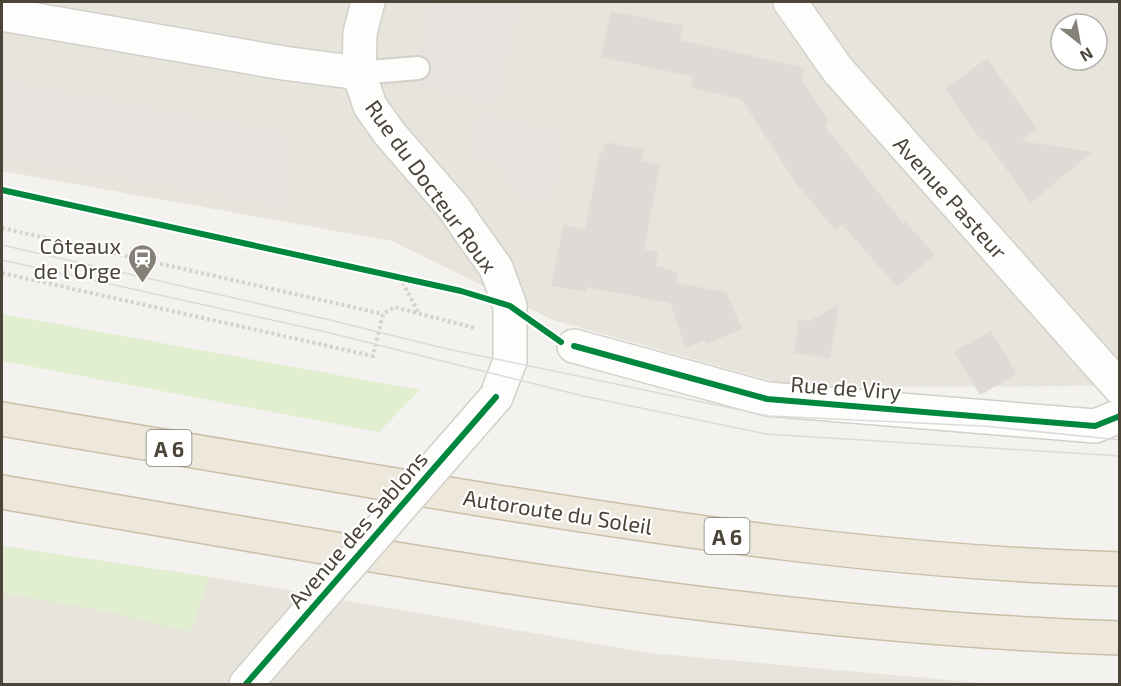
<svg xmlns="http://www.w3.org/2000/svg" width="1121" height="686" viewBox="0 0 1121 686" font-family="'Exo 2',sans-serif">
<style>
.residential{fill:#e7e4dc;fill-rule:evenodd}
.green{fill:#e1eecf}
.parking{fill:#e6e3df}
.building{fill:#dedbd6}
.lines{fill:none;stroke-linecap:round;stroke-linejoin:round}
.service-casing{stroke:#d2d0cb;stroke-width:26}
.minor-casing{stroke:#d2d0cb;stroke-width:36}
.motorway-casing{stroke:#ccbfa9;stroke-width:36}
.path{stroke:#d3d2cc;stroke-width:4;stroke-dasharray:3 3;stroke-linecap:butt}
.service{stroke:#fdfdfc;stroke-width:22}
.minor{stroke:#fdfdfc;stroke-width:33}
.motorway{stroke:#ede8db;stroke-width:33}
.tram{stroke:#dbdbda;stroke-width:1.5}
.minor-bridge-casing{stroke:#d2d0cb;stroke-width:36;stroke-linecap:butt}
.minor-bridge{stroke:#fdfdfc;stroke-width:33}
.cycleway-casing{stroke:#fff;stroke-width:10}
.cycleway{stroke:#00873e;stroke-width:6}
.labels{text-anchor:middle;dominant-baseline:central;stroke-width:4.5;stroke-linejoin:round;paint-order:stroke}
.shield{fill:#fff;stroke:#817c74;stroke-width:1.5}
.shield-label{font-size:21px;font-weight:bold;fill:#4b4439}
.street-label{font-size:22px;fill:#4b4439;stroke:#fff}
.poi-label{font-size:22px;fill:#4b4439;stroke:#fff;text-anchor:end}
</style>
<rect width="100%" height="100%" fill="#f4f2ee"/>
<path class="residential" d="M2 2H1119V386L794 387 553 320 392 241 2 171ZM1061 24H1097V60H1061Z
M2 546 210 577 649 653 982 683 1024 684H2Z"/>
<path class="green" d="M2 314 420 390 379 432 2 361Z
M2 546 210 577 190 632 99 610 2 593Z"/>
<path class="parking" d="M430 2H521L498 105 417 88 419 48Z
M2 80 292 134 289 208 2 158Z
M478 112 565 133 553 201 524 197 500 174 501 164 470 156Z"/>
<path class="building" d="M611 11 684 26 680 40 805 68 802 80 829 121 824 125 903 223 905 221 935 255 897 287 842 224 835 230 798 186 741 99 691 88 694 77 601 57Z
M987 58 1037 129 1021 141 1092 152 1031 203 985 140 982 142 945 89Z
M606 142 645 150 641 161 660 165 644 249 658 252 656 266 678 272 675 283 726 292 742 329 706 344 704 340 686 348 670 303 586 287V292L551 286 564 225 585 230 600 153H603Z
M839 304 830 358 794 353 798 320 810 321Z
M991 331 1017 374 980 395 954 352Z"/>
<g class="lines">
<defs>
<path id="service" d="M359 73 418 68"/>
<path id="minor" d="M368 2 360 33 359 73 370 106 390 134 454 208 469 230 496 268 510 306V361L496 397
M790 2 837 69 1120 388
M2 14 283 63 359 73
M574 346 767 399 1095 426 1120 416
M246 684 284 640"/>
<path id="motorway" d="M2 419C153 445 304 471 455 495 675 531 896 563 1120 569
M2 492C372 555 743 626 1120 638"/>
</defs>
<use href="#service" class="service-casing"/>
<use href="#minor" class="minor-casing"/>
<use href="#motorway" class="motorway-casing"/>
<path class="path" d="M2 228 383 314
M2 273 373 356 383 314 394 307 475 328
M400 277 419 314"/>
<use href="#service" class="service"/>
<use href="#minor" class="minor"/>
<use href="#motorway" class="motorway"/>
<path class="tram" d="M2 245 330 320 443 348 769 416 983 426 1120 440
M2 260 326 332 583 396 766 434 1120 456"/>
<defs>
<path id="minor-bridge" d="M284 640 496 397"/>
</defs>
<use href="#minor-bridge" class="minor-bridge-casing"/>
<use href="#minor-bridge" class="minor-bridge"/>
<defs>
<path id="cycleway" d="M2 190 461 291 510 306 561 342
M574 346 767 399 1095 426 1120 416
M246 684 496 397"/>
</defs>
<use href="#cycleway" class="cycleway-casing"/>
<use href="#cycleway" class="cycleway"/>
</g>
<defs>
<symbol id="station-pin" viewBox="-11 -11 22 30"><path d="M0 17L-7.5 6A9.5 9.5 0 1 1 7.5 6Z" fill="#868178" stroke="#fff"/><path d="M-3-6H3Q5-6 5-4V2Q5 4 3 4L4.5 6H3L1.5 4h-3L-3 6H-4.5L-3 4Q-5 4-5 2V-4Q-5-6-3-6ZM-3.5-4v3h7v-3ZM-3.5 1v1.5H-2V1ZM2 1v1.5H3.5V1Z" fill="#fff"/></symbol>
</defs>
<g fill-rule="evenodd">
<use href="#station-pin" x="126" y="242" width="33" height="45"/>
</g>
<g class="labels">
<g class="shield">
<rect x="146.5" y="430" width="45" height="36" rx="4.5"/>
<rect x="704.5" y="518" width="45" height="36" rx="4.5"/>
</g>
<g class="shield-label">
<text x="169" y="448">A 6</text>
<text x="727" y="536">A 6</text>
</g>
<g class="street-label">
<text transform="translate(432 186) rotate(54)">Rue du Docteur Roux</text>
<text transform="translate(951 197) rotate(48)">Avenue Pasteur</text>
<text transform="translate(846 387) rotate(4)">Rue de Viry</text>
<text transform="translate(558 511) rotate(9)">Autoroute du Soleil</text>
<text transform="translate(357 529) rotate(-49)">Avenue des Sablons</text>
</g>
<g class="poi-label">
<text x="121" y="245">Côteaux<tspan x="121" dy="25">de l'Orge</tspan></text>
</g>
</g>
<rect width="1121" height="686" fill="none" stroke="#4b4439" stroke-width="6"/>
<g transform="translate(1079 42) rotate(149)"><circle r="28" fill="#ffffff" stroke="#b7b4b0" stroke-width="1.5"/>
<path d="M0-4.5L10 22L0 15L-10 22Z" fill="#868178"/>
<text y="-9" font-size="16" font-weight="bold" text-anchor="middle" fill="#4b4439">N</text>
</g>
</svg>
